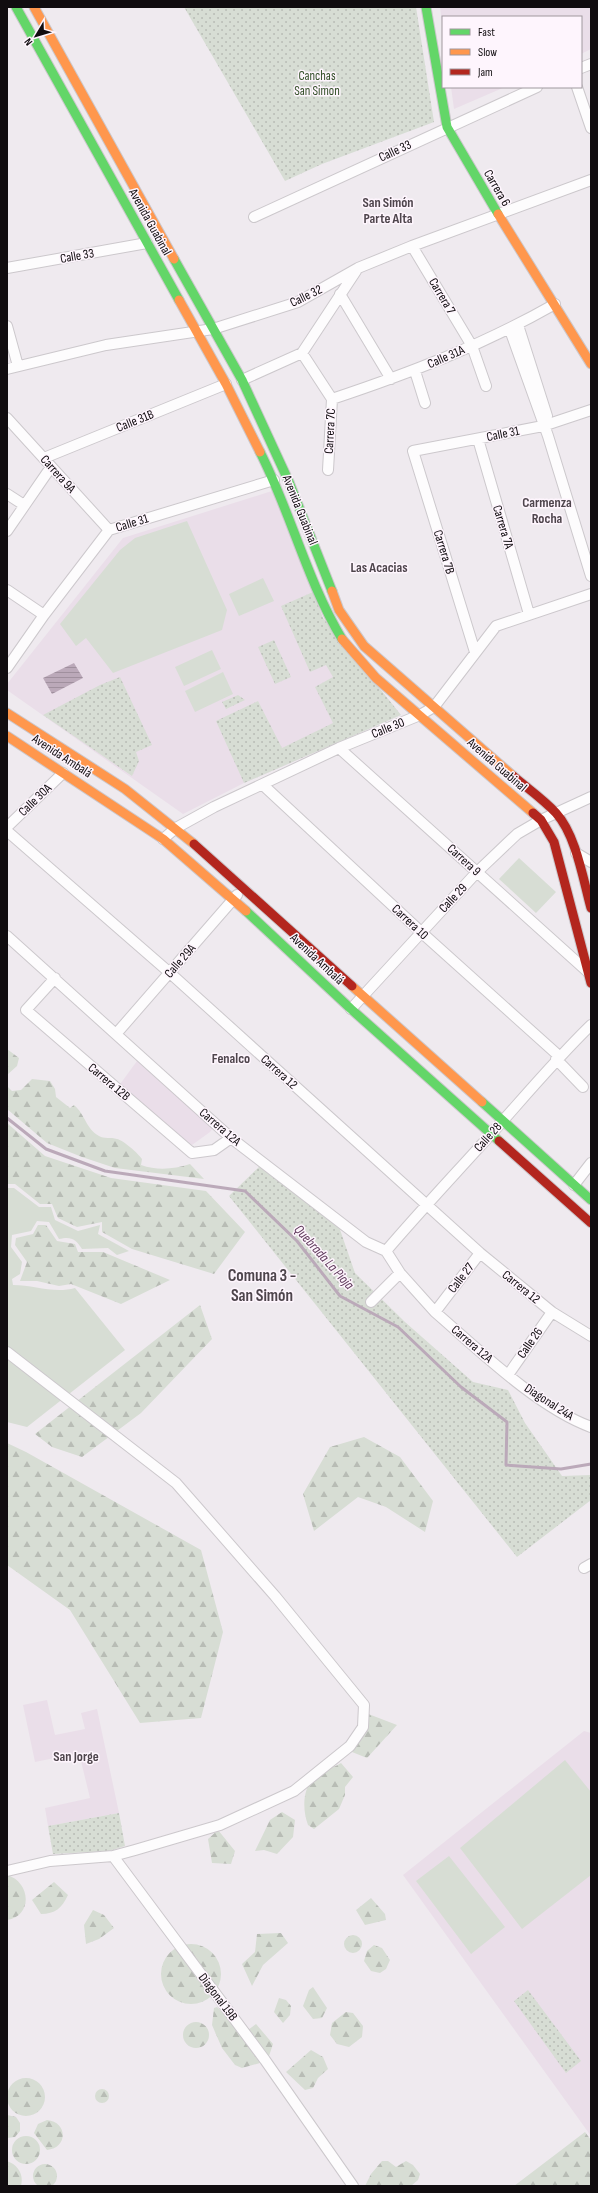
<svg xmlns="http://www.w3.org/2000/svg" width="598" height="2193" viewBox="0 0 598 2193" font-family="'Sofia Sans Condensed',sans-serif">
<style>
.built{fill:#eadee9}
.grass{fill:#d7ddd4}
.forest{fill:url(#forest-firs)}
.park{fill:url(#park-dots)}
.water{fill:url(#water-rules)}
.lines{fill:none;stroke-linecap:round;stroke-linejoin:round}
.stream{stroke:#bba9b9;stroke-width:3}
.street-casing{stroke:#ccc8cc;stroke-width:12}
.fast-casing{stroke:#ccc8cc;stroke-width:11}
.slow-casing{stroke:#ccc8cc;stroke-width:11}
.jam-casing{stroke:#ccc8cc;stroke-width:11}
.street{stroke:#fdfcfd;stroke-width:10}
.fast{stroke:#63d668;stroke-width:9}
.slow{stroke:#ff974d;stroke-width:9}
.jam{stroke:#b3261e;stroke-width:9}
.labels{text-anchor:middle;dominant-baseline:central;stroke-width:3;stroke-linejoin:round;paint-order:stroke}
.park-label{font-size:13px;fill:#314e26;stroke:#fef5fd}
.street-label{font-size:13px;fill:#100c0f;stroke:#fef5fd}
.neighbourhood-label{font-size:14px;font-weight:bold;fill:#4e454c;stroke:#fef5fd}
.water-label{font-size:14px;font-style:italic;fill:#603b5c;stroke:#fef5fd}
.district-label{font-size:17px;font-weight:bold;fill:#4e454c;stroke:#fef5fd}
</style>
<defs>
<pattern id="forest-firs" width="22" height="20" patternUnits="userSpaceOnUse"><rect width="22" height="20" fill="#d7ddd4"/><path d="M5 1l3.5 6h-7zM16 11l3.5 6h-7z" fill="#b8bcb5"/></pattern>
<pattern id="park-dots" width="8" height="8" patternUnits="userSpaceOnUse"><rect width="8" height="8" fill="#d7ddd4"/><path d="M2 2h.1M6 6h.1" fill="none" stroke="#b8bcb5" stroke-width="1.8" stroke-linecap="round"/></pattern>
<pattern id="water-rules" width="6" height="5" patternUnits="userSpaceOnUse"><rect width="6" height="5" fill="#bba9b9"/><path d="M0 2.5h6" fill="none" stroke="#a0909e"/></pattern>
</defs>
<rect width="100%" height="100%" fill="#efeaef"/>
<path class="built" d="M440 7H591V49L581 54V17H443V29Z
M451 87H505L454 109Z
M275 490 323 618 401 715 244 783 183 814 7 690V684L123 538Z
M137 1061 213 1128 210 1132 192 1145 118 1087Z
M47 1700 55 1735 85 1729 81 1713 97 1709 119 1813 48 1826 45 1808 90 1798 79 1753 35 1762 23 1705Z
M584 1731 591 1733V2136L403 1875Z"/>
<path class="grass" d="M187 521 227 610 222 630 113 673 86 638 76 646 60 624 120 550 135 538Z
M263 578 274 601 239 616 229 594Z
M212 650 221 669 184 686 175 667Z
M223 672 233 694 195 712 185 691Z
M519 858 556 892 536 913 499 879Z
M7 1188H14L39 1207H51L55 1220 78 1231 100 1225 98 1234 129 1251 117 1255 108 1248 82 1249C76 1239 71 1236 59 1239L49 1222 37 1221 31 1231 12 1235 11 1247 22 1262 20 1274 12 1279 13 1285C34 1285 54 1294 75 1288L125 1350 27 1427 7 1422Z
M565 1760 591 1792V1875L522 1929 460 1848Z
M449 1856 505 1927 471 1954 416 1881Z"/>
<path class="forest" d="M7 1049 19 1058 17 1066 7 1075Z
M32 1079 50 1081 55 1089 56 1097 70 1108 74 1105C85 1114 86 1129 99 1136 104 1139 111 1137 117 1139 123 1140 139 1154 142 1159L141 1165C158 1171 174 1169 190 1164L204 1179 115 1168 82 1157 47 1143 7 1109V1086L12 1091 21 1090Z
M7 1123 45 1156 111 1178 206 1191 245 1232 214 1274 132 1249 102 1232V1222L77 1227 58 1218 52 1204H40L15 1184H7Z
M38 1225H46L57 1241 75 1244 78 1252H103L170 1280 121 1304 71 1284 59 1286 37 1281H20L27 1262 15 1245 16 1238 33 1234Z
M200 1305 212 1339 141 1413 82 1457 52 1447 35 1434Z
M364 1437 400 1457 433 1501 425 1532 386 1507 358 1497 314 1531 303 1494 330 1447Z
M7 1443 26 1452 201 1550 223 1632 201 1718 140 1723 70 1610 7 1565Z
M358 1710 397 1725 367 1758 352 1752 358 1734Z
M341 1763 353 1777 345 1787V1795L339 1809 314 1829 308 1825C302 1809 302 1785 318 1774 326 1769 333 1768 341 1763Z
M282 1812 295 1820 293 1837 277 1854 264 1850 255 1851 270 1820Z
M218 1830 235 1851 231 1864 212 1863 208 1839Z
M7 1875C31 1882 33 1916 7 1920Z
M54 1882 68 1895C62 1908 55 1914 41 1914L32 1900Z
M371 1898 385 1914 386 1920 365 1925 356 1910Z
M93 1910 104 1915 114 1928 99 1939 86 1944 84 1925Z
M281 1933 288 1943 263 1965 252 1986 242 1964 255 1952 257 1934Z
M344 1944a9 9 0 1 1 18 0a9 9 0 1 1-18 0Z
M161 1974a30 30 0 1 1 60 0a30 30 0 1 1-60 0Z
M374 1945 382 1948 390 1960 386 1969 380 1973 371 1971 364 1961 367 1951Z
M313 1987 327 2008 322 2018 313 2019 303 2006 309 1990Z
M279 1998 286 2000 291 2006 290 2015 283 2023 274 2012Z
M217 2007 244 2033 256 2024 273 2044 269 2056 260 2063 242 2068 235 2065 222 2048 212 2025 214 2008Z
M346 2012 353 2013 363 2026 362 2037 349 2047 337 2044 330 2035 332 2023Z
M183 2035a13 13 0 1 1 26 0a13 13 0 1 1-26 0Z
M311 2050 323 2057 328 2069 318 2078 313 2088 305 2090 286 2072Z
M7 2097a19 19 0 1 1 38 0a19 19 0 1 1-38 0Z
M95 2096a7 7 0 1 1 14 0a7 7 0 1 1-14 0Z
M7 2115 16 2117 20 2123V2131L15 2137 7 2138Z
M47 2120C68 2122 68 2148 47 2150L34 2133 38 2124Z
M585 2132 591 2140V2186H514Z
M12 2150a14 14 0 1 1 28 0a14 14 0 1 1-28 0Z
M7 2161C18 2165 24 2174 21 2186H7Z
M382 2161H388L396 2167 406 2161 413 2165 420 2174 418 2180 411 2186H365L371 2174Z
M33 2176a12 12 0 1 1 24 0a12 12 0 1 1-24 0Z"/>
<path class="park" d="M184 7H416L434 122 322 164 285 181Z
M313 592 323 618 401 715 244 783 216 721 258 701 282 748 333 723 315 687 333 677 326 665 310 672 281 606Z
M274 640 291 677 275 684 258 647Z
M120 677 152 745 136 752 139 761 132 776 43 715 100 685Z
M238 695 245 700 226 709 222 702Z
M260 1166 337 1221 355 1273 405 1322 473 1382 508 1390 525 1423 562 1476 591 1475V1500L517 1557 229 1196Z
M119 1813 125 1846 109 1851 53 1854 48 1826Z
M528 1990 581 2061 566 2073 514 2001Z"/>
<path class="water" d="M74 663 83 678 52 694 43 678Z"/>
<g class="lines">
<path class="stream" d="M7 1118 46 1149 105 1171 245 1191 297 1241 340 1296 398 1327 461 1387 507 1422 506 1465 561 1469 591 1464"/>
<defs>
<path id="street" d="M581 68 591 64
M577 87 591 128
M254 217 537 87
M412 246 472 346 486 386
M7 268 147 243
M340 294 391 379
M518 325 547 416
M7 326 18 366
M510 330 548 436 591 576
M302 353 332 399 328 470
M7 369 106 345 213 329 298 302 358 268 412 246 591 180
M415 371 425 403
M242 380 302 353 356 271
M332 399C410 373 483 345 555 304
M7 418 109 530
M478 439 529 614
M44 458 226 384
M7 494 24 505
M7 531 51 467
M7 590 44 615
M475 652 413 451 543 426 591 410
M7 668 44 615 109 530 274 480
M339 748 588 972
M263 785 421 932 559 1056
M7 827 63 773
M7 831 170 973 480 1253 552 1312 591 1336
M163 839 176 828 214 807 339 748 420 715 434 707 496 626 591 594
M576 853 591 862
M7 936 231 1138 366 1242 386 1251 400 1273 435 1312
M55 978 26 1010 192 1153 214 1150 231 1138
M351 1009 477 872 517 834 541 820 591 797
M116 1034 237 895
M556 1059 583 1087
M574 1185 591 1163
M386 1251C421 1210 457 1172 492 1133 525 1096 556 1059 591 1025
M480 1253 435 1312C479 1350 537 1407 591 1427
M371 1302 400 1273
M7 1352 176 1483 275 1596 364 1705 363 1727 350 1746 294 1791 220 1825 135 1850 113 1856 50 1861 7 1871
M508 1375 552 1312
M584 1568 591 1564
M113 1856 265 2060 353 2186"/>
<path id="fast" d="M16 7 179 300
M426 7 447 127 498 214
M174 259 242 380 289 482 332 591
M260 452C291 513 307 581 342 639
M246 911 351 1009 499 1141
M482 1102 591 1200"/>
<path id="slow" d="M34 7 174 259
M498 214 591 364
M179 300 226 384 260 452
M332 591 339 610 364 646 513 776
M342 639 376 678 533 813
M7 713 125 789 194 844
M7 736 163 839 246 911
M352 986 482 1102"/>
<path id="jam" d="M513 776C527 788 543 799 556 813 576 835 583 879 591 908
M533 813 541 820 554 842 591 983
M194 844 352 986
M499 1141 591 1223"/>
</defs>
<use href="#street" class="street-casing"/>
<use href="#fast" class="fast-casing"/>
<use href="#slow" class="slow-casing"/>
<use href="#jam" class="jam-casing"/>
<use href="#street" class="street"/>
<use href="#fast" class="fast"/>
<use href="#slow" class="slow"/>
<use href="#jam" class="jam"/>
</g>
<g class="labels">
<g class="park-label">
<text x="317" y="76">Canchas<tspan x="317" dy="15">San Simon</tspan></text>
</g>
<g class="street-label">
<text transform="translate(395 151) rotate(-25)">Calle 33</text>
<text transform="translate(497 188) rotate(60)">Carrera 6</text>
<text transform="translate(150 222) rotate(61)">Avenida Guabinal</text>
<text transform="translate(77 256) rotate(-10)">Calle 33</text>
<text transform="translate(306 296) rotate(-26)">Calle 32</text>
<text transform="translate(442 296) rotate(59)">Carrera 7</text>
<text transform="translate(446 357) rotate(-24)">Calle 31A</text>
<text transform="translate(135 421) rotate(-22)">Calle 31B</text>
<text transform="translate(330 431) rotate(-87)">Carrera 7C</text>
<text transform="translate(503 434) rotate(-12)">Calle 31</text>
<text transform="translate(58 474) rotate(48)">Carrera 9A</text>
<text transform="translate(300 510) rotate(68)">Avenida Guabinal</text>
<text transform="translate(132 523) rotate(-17)">Calle 31</text>
<text transform="translate(503 527) rotate(73)">Carrera 7A</text>
<text transform="translate(444 552) rotate(73)">Carrera 7B</text>
<text transform="translate(388 728) rotate(-22)">Calle 30</text>
<text transform="translate(62 756) rotate(33)">Avenida Ambalá</text>
<text transform="translate(497 765) rotate(41)">Avenida Guabinal</text>
<text transform="translate(35 800) rotate(-44)">Calle 30A</text>
<text transform="translate(464 860) rotate(42)">Carrera 9</text>
<text transform="translate(453 898) rotate(-47)">Calle 29</text>
<text transform="translate(410 922) rotate(43)">Carrera 10</text>
<text transform="translate(317 959) rotate(43)">Avenida Ambalá</text>
<text transform="translate(180 961) rotate(-49)">Calle 29A</text>
<text transform="translate(279 1072) rotate(42)">Carrera 12</text>
<text transform="translate(109 1082) rotate(40)">Carrera 12B</text>
<text transform="translate(220 1127) rotate(41)">Carrera 12A</text>
<text transform="translate(488 1137) rotate(-48)">Calle 28</text>
<text transform="translate(461 1278) rotate(-52)">Calle 27</text>
<text transform="translate(521 1287) rotate(39)">Carrera 12</text>
<text transform="translate(530 1343) rotate(-55)">Calle 26</text>
<text transform="translate(472 1344) rotate(41)">Carrera 12A</text>
<text transform="translate(549 1402) rotate(33)">Diagonal 24A</text>
<text transform="translate(218 1997) rotate(53)">Diagonal 19B</text>
</g>
<g class="neighbourhood-label">
<text x="388" y="202">San Simón<tspan x="388" dy="16">Parte Alta</tspan></text>
<text x="547" y="502">Carmenza<tspan x="547" dy="16">Rocha</tspan></text>
<text x="379" y="567">Las Acacias</text>
<text x="231" y="1058">Fenalco</text>
<text x="76" y="1756">San Jorge</text>
</g>
<g class="water-label">
<text transform="translate(324 1257) rotate(48)">Quebrada La Pioja</text>
</g>
<g class="district-label">
<text x="262" y="1276">Comuna 3 -<tspan x="262" dy="20">San Simón</tspan></text>
</g>
</g>
<rect width="598" height="2193" fill="none" stroke="#100c0f" stroke-width="16"/>
<rect x="442" y="16" width="140" height="72" fill="#fef5fd" stroke="#9f989e"/>
<rect x="450" y="29" width="20" height="6" fill="#63d668" stroke="#9f989e"/>
<text x="478" y="36" font-size="12" fill="#100c0f">Fast</text>
<rect x="450" y="49" width="20" height="6" fill="#ff974d" stroke="#9f989e"/>
<text x="478" y="56" font-size="12" fill="#100c0f">Slow</text>
<rect x="450" y="69" width="20" height="6" fill="#b3261e" stroke="#9f989e"/>
<text x="478" y="76" font-size="12" fill="#100c0f">Jam</text>
<g transform="translate(36 36) rotate(232)" stroke="#fef5fd" stroke-width="3" paint-order="stroke">
<path d="M0-3L7 15L0 10L-7 15Z" fill="#100c0f"/>
<text y="-6" font-size="11" font-weight="bold" text-anchor="middle" fill="#100c0f">N</text>
</g>
</svg>
